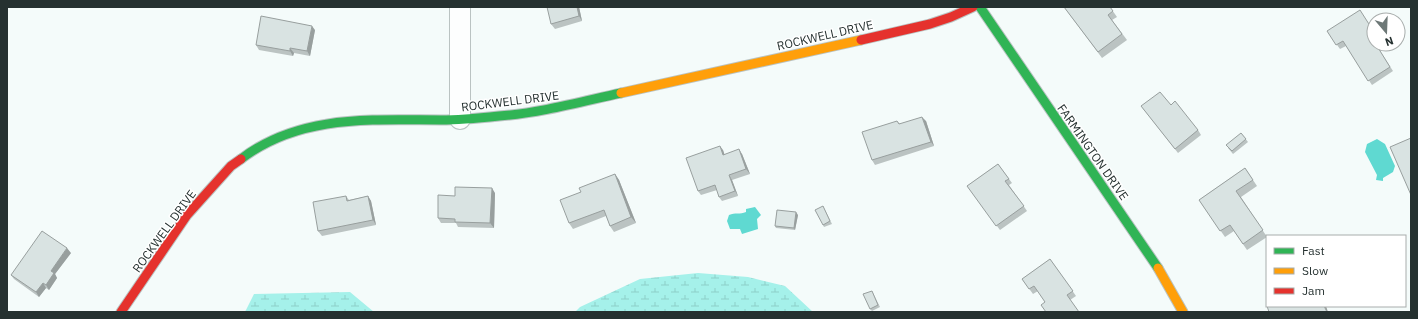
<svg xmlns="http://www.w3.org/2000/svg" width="1418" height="319" viewBox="0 0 1418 319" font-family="'IBM Plex Sans',sans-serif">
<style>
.wetland{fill:url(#wetland-marsh)}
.water{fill:#5fd9d1}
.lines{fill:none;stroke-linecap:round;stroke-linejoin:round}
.street-casing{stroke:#bac3c2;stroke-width:22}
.fast-casing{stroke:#bac3c2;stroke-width:11}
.slow-casing{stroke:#bac3c2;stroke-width:11}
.jam-casing{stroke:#bac3c2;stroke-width:11}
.street{stroke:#fdfefe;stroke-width:20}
.fast{stroke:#30b455;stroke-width:9}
.slow{stroke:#ff9f0a;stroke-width:9}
.jam{stroke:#e5322d;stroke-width:9}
.wall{fill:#bbc3c2}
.shaded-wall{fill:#989f9e}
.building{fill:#d9e3e2;stroke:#989f9e}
.labels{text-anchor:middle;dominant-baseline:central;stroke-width:3;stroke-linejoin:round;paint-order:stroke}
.street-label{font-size:12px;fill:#253130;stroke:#fff}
</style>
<defs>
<pattern id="wetland-marsh" width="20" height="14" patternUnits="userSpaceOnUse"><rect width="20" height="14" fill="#a5f1ea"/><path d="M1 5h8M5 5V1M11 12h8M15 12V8" fill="none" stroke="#8ecfc9"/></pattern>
</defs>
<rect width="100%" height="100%" fill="#f4fbfa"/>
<path class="wetland" d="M698 273 748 277 785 286 813 312H575L580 307 640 279Z
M350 292 374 312H245L254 294Z"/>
<path class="water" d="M1377 139 1385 144 1395 166 1393 172 1383 178V181L1376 180 1377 175 1365 152 1367 144Z
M755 207 761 215 757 219 758 229 742 234 740 229H730L727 221 729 215C735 212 740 215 746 212V209Z"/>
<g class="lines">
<defs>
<path id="street" d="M460 7V119"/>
<path id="fast" d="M980 7 1158 268
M241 159C300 114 372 120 441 120 460 120 480 118 499 116 540 113 580 102 621 93"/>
<path id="slow" d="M621 93 861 40
M1158 268 1183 312"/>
<path id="jam" d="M861 40 930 24 951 17 973 7
M121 312 187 215 231 166 241 159"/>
</defs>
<use href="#street" class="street-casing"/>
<use href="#fast" class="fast-casing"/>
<use href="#slow" class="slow-casing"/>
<use href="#jam" class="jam-casing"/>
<use href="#street" class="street"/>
<use href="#fast" class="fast"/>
<use href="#slow" class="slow"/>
<use href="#jam" class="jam"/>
</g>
<path class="wall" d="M579 7 582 21 555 29 551 24Z
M1064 7H1110L1117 17 1112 20 1127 40 1102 58Z
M315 30 310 56 294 53 293 56 259 50 256 45Z
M1327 31 1374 44H1382L1385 48 1380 51 1393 71 1372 85 1346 46 1340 49Z
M1171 105 1198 130 1201 135 1178 153 1141 106Z
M897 121 900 124 926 121 934 146 875 165 872 160Z
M1241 133 1248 142 1233 154 1228 148Z
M723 150 724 154H742L750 174 732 180 738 196 722 201 719 197 717 190 701 195 698 191Z
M998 164 1012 183 1009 185 1027 211 1000 230 967 186Z
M1245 168 1257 186 1241 197 1267 237 1247 250 1234 231 1225 237 1199 200Z
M615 174 619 180 636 223 614 232 610 226 606 216 573 229 569 223 581 192Z
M495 193 494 228 458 227 456 223H441L438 218 455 196Z
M346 196 349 200 368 196 371 201 376 225 322 236 318 231Z
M823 206 832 224 824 227 823 225Z
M798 215 795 230 776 228 775 226Z
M71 253 55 274 57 278 49 290 46 288 39 297 14 279 11 275Z
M1050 259 1076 296 1070 300 1079 312H1046L1045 302 1038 291 1033 294 1022 279Z
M872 291 880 307 872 311 870 309Z"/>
<path class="shaded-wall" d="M577 7H579L582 21 579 16Z
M312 26 315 30 310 56 307 51Z
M290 48 294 53 293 56 290 51Z
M922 117 926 121 934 146 931 142Z
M720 146 723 150 726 159 723 155Z
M739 149 742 154 750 174 746 169Z
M615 174 619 180 636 223 631 217Z
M729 175 732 180 738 196 735 191Z
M492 188 495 193 494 228 490 223Z
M368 196 371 201 376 225 373 220Z
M796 212 798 215 795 230 794 228Z
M67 248 71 253 55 274 57 278 49 290 46 285 51 271Z
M43 283 46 288 39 297 36 292Z
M1324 306H1326L1328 312H1327Z"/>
<path class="building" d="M547 7H577L579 16 551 24Z
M1064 7H1110L1113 11 1108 15 1122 34 1098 52Z
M1360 10 1374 32V44H1380L1377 46 1390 67 1368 81 1343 41 1336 45 1327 31Z
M261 16 312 26 307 51 290 48V51L256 45Z
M1160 92 1171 105 1175 101 1198 130 1175 149 1141 106Z
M922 117 931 142 872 160 862 132 897 121 899 124Z
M1241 133 1246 139 1232 151 1226 145Z
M1411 138V195L1390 147Z
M720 146 723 155 739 149 746 169 729 175 735 191 719 197 715 185 698 191 686 158Z
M998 164 1009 179 1005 181 1024 206 996 226 967 186Z
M1245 168 1253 180 1236 191 1263 230 1243 244 1230 225 1220 231 1199 200Z
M615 174 631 217 610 226 604 210 569 223 560 200 581 192 579 188Z
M455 187 492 188 490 223 455 222V219L438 218V195L455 196Z
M346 196 347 201 368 196 373 220 318 231 313 202Z
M823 206 830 221 823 225 815 210Z
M777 210 796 212 794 228 775 226Z
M42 231 67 248 51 271 54 273 46 285 43 283 36 292 11 275Z
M1050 259 1073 291 1067 295 1079 312H1051V311L1050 312H1046L1041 305 1045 302 1034 286 1029 289 1022 279Z
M872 291 878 305 870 309 863 294Z
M1267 306H1324L1327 312H1269Z"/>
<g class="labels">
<g class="street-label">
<text transform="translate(825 35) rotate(-13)">ROCKWELL DRIVE</text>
<text transform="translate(510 101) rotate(-7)">ROCKWELL DRIVE</text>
<text transform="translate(1093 152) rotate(55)">FARMINGTON DRIVE</text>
<text transform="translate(164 231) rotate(-54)">ROCKWELL DRIVE</text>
</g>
</g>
<rect width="1418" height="319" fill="none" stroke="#253130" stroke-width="16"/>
<rect x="1266" y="235" width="140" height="72" fill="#ffffff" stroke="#a8adac"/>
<rect x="1274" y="248" width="20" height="6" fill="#30b455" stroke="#a8adac"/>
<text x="1302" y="255" font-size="12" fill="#253130">Fast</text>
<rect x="1274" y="268" width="20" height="6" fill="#ff9f0a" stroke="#a8adac"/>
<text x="1302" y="275" font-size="12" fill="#253130">Slow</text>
<rect x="1274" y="288" width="20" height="6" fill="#e5322d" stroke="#a8adac"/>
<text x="1302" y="295" font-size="12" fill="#253130">Jam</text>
<g transform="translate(1386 32) rotate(161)"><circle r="19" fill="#ffffff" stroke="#a8adac"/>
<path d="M0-3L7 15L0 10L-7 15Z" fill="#6d7877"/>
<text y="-6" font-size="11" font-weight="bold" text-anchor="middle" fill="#253130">N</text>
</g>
</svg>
